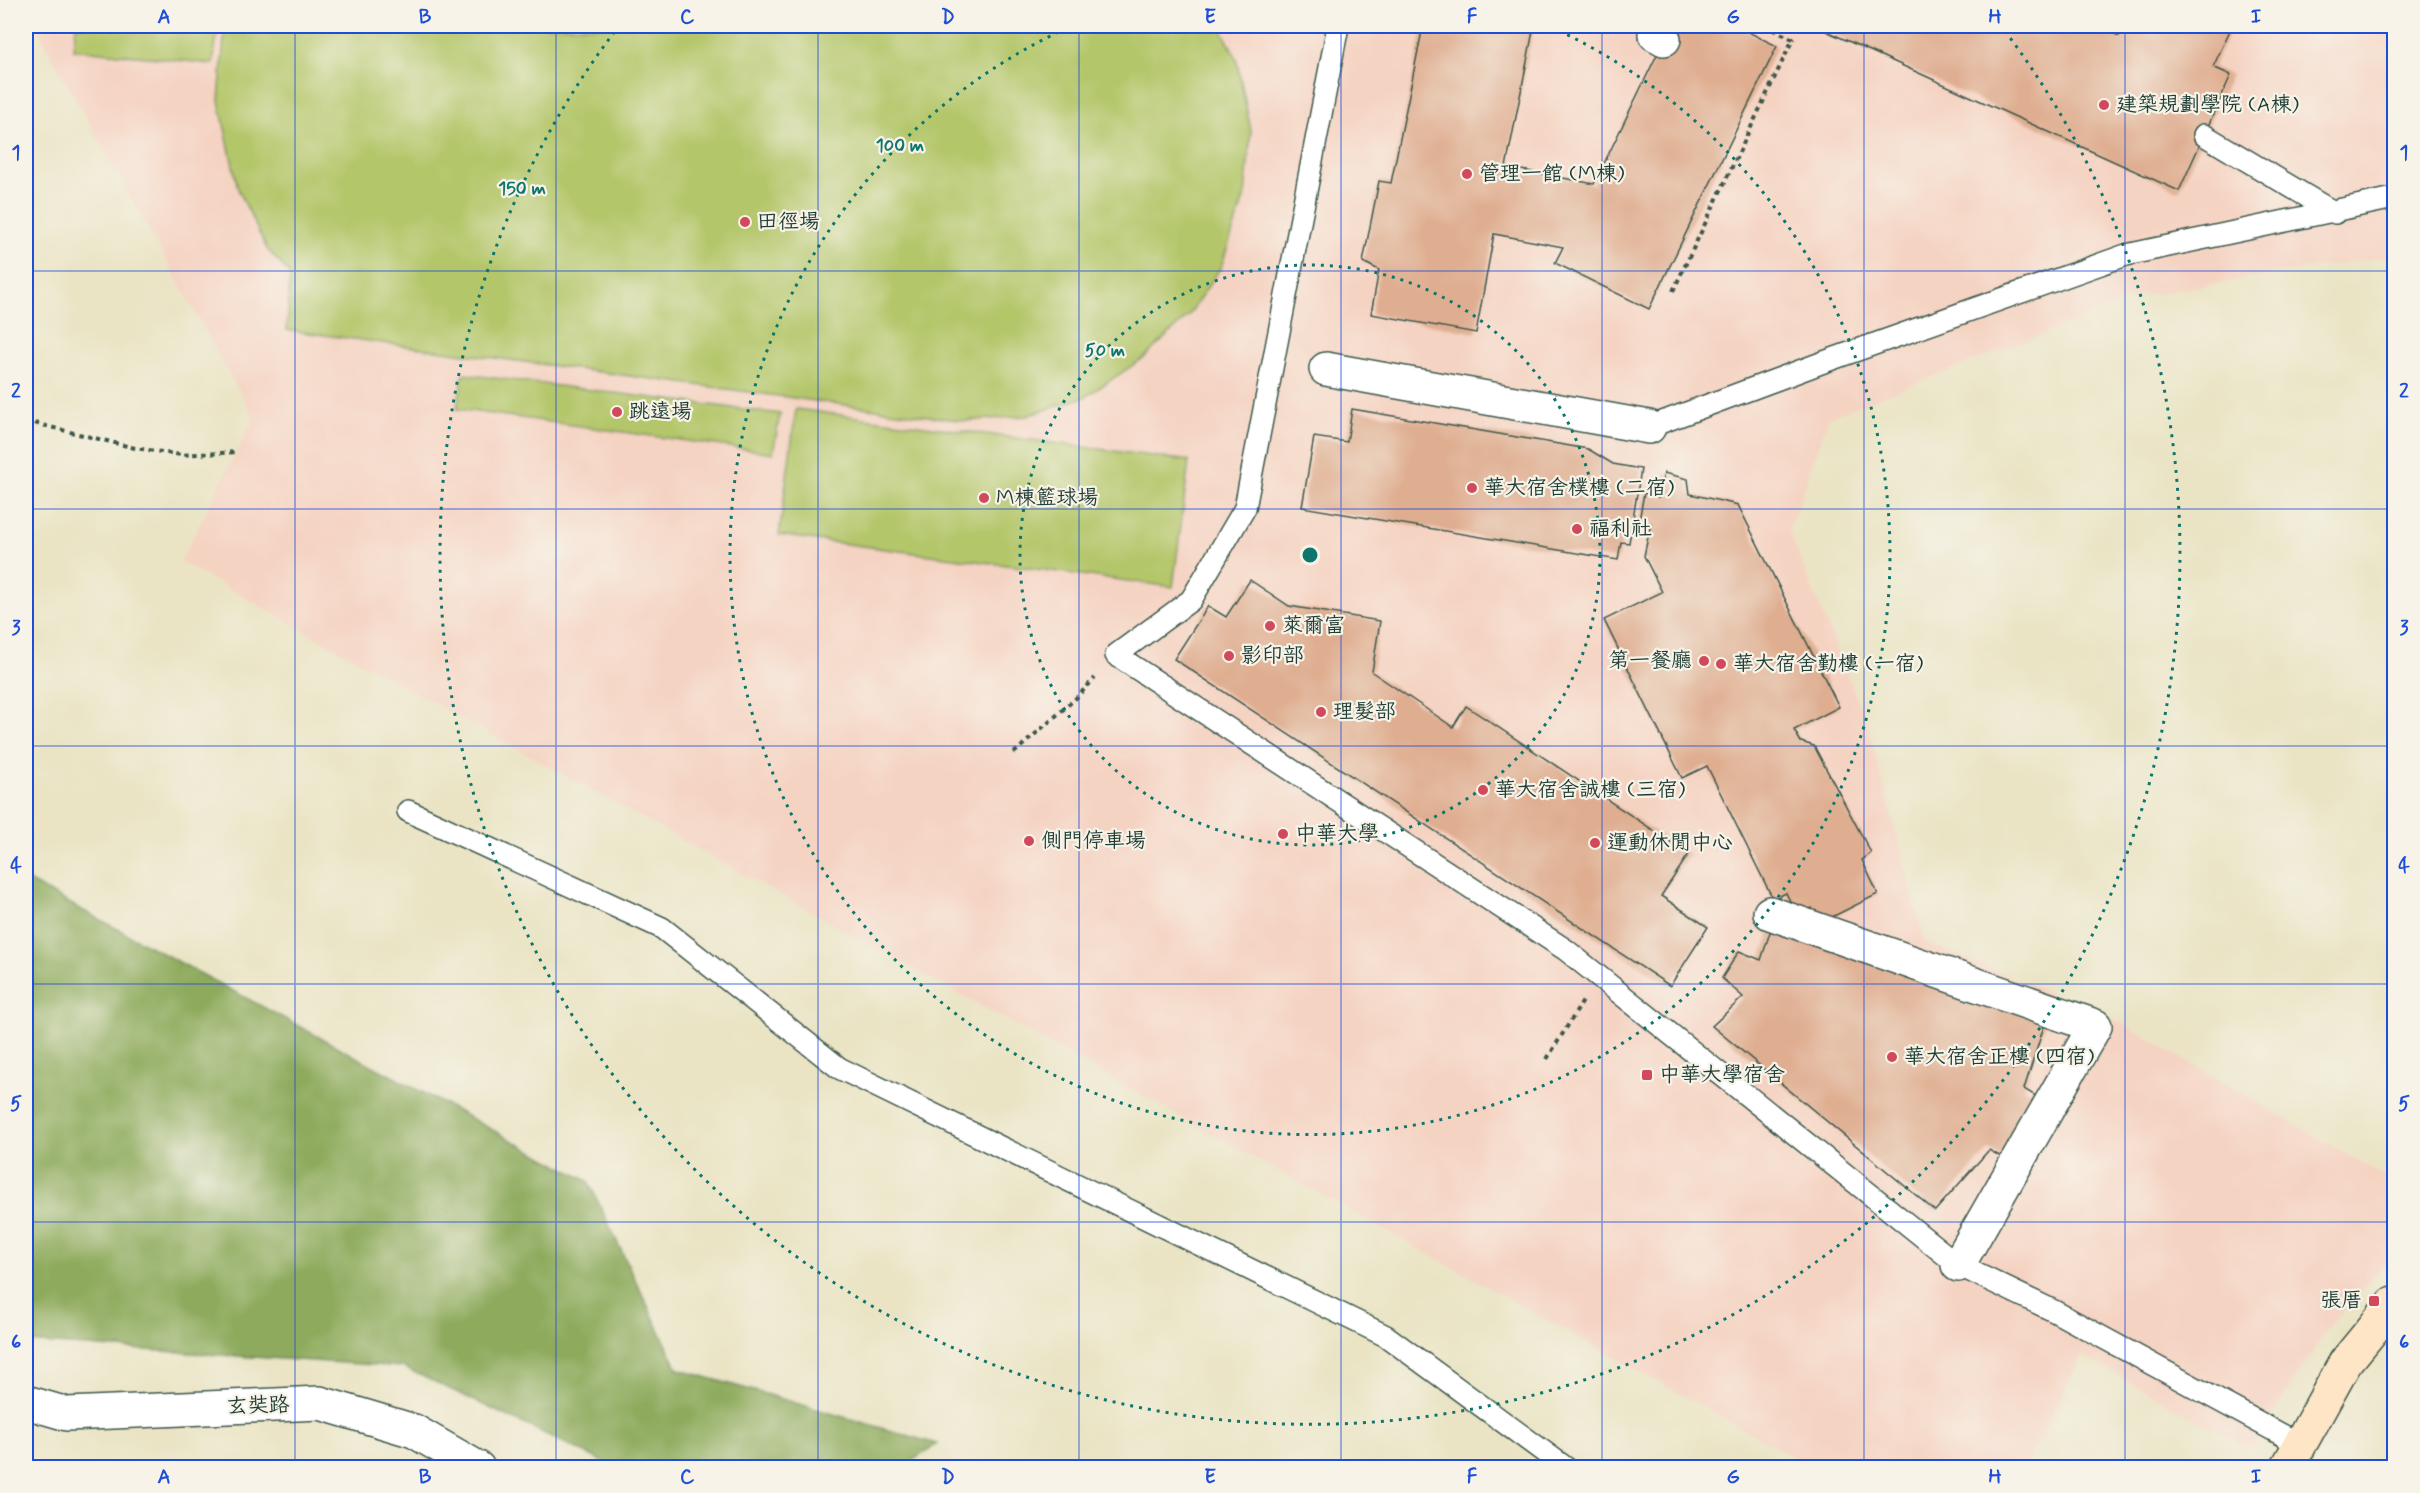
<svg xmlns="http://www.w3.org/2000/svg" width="2420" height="1493" viewBox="0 0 2420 1493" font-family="Mynerve,'LXGW WenKai TC',sans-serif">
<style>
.built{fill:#f5d3c2}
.green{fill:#b3c669;stroke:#69824e;stroke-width:1.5}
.forest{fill:#8eab5d;stroke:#567448;stroke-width:1.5}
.building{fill:#dfae91}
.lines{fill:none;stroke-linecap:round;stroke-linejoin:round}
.lane-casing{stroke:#3d564a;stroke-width:24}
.street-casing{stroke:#3d564a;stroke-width:36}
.secondary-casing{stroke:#3d564a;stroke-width:36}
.path{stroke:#3d564a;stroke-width:4;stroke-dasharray:4.5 4.5;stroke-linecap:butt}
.lane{stroke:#fff;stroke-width:21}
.street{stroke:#fff;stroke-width:33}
.secondary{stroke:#fde5c5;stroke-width:33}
.grid{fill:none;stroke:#1d4ed8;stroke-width:1.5;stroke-opacity:0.55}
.ring{fill:none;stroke:#0f766e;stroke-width:3;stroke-dasharray:3 6}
.poi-dot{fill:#d1495b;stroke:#f7f3e8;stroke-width:2}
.labels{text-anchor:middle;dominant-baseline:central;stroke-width:4.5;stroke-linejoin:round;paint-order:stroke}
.poi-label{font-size:21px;fill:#1f3d34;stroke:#f7f3e8;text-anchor:start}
.street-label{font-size:21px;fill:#1f3d34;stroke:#f7f3e8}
.centre{fill:#0f766e;stroke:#f7f3e8;stroke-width:3}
.ring-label{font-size:18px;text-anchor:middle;font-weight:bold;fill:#0f766e;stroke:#f7f3e8;stroke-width:4.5;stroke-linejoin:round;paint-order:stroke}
.neatline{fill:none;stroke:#1d4ed8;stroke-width:2}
.grid-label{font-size:20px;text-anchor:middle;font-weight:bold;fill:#1d4ed8}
</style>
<rect width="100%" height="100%" fill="#f7f3e8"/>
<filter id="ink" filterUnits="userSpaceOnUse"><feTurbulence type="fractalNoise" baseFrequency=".0167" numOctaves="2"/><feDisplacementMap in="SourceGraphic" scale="12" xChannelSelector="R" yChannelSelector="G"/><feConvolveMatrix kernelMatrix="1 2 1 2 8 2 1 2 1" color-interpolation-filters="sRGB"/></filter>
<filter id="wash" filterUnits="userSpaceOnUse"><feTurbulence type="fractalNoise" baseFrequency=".008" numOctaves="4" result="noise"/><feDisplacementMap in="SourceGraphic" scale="24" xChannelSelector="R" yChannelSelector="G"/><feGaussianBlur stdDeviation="1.35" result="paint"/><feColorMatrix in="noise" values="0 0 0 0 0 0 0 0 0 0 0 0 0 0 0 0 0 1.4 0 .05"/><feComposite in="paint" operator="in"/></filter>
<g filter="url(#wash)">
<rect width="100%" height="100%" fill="#eae4c5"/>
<path class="built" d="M35 26H2394V255L2140 296 1829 417 1789 531 1868 726 1925 942 2117 1020 2394 1182V1253L2328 1328 2250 1450 2082 1355 2026 1467H1812L180 562 254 418Z"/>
<path class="green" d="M76 26H218L213 64 73 49Z
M225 26H1220L1236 57 1251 131 1245 195 1221 267 1189 315 1144 358 1085 397 1026 416 965 421 287 330 290 274 267 249 238 189 219 101Z
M463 374 780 414 773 453 457 409Z
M796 409 1189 461 1173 587 779 535Z"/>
<path class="forest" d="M26 880 588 1181 678 1369 937 1444 903 1467H615L403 1367 26 1342Z"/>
<g id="blocks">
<path class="building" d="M1423 26H1534L1506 167 1594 184 1671 26H1736L1777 46 1649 309 1555 263 1563 247 1494 234 1476 333 1371 314 1379 270 1363 262 1379 181 1391 183Z
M1815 26H2097L2119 36 2124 26H2232L2213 67 2231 75 2179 191Z
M1352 409 1588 449 1613 464 1641 469 1629 543 1621 542 1618 560 1302 507 1314 437 1347 442Z
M1664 473 1688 479 1690 494 1738 505 1839 707 1794 730 1801 742 1814 746 1871 853 1862 860 1878 894 1820 923 1812 908 1797 915 1786 893 1773 899 1707 766 1682 778 1604 620 1662 592 1644 556 1651 523 1639 521 1644 493 1659 497Z
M1250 580 1289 606 1380 621 1372 672 1453 727 1466 706 1689 854 1661 896 1708 927 1670 986 1174 659 1208 606 1226 617Z
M1773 923 2046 1020 2024 1089 2057 1109 2021 1168 1989 1150 1935 1211 1712 1026 1743 997 1722 978 1739 951 1761 960Z"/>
</g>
</g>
<g filter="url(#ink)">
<use href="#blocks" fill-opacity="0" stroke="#3d564a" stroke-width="1.5"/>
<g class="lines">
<defs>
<path id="lane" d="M1338 26 1245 508 1191 600 1116 655 1566 950 1958 1265 2054 1311 2299 1444
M2204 135 2335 213
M1649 427 1821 363 2126 255 2394 198
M408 811 662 928 839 1068 1386 1336 1566 1468"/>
<path id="street" d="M1659 26 1655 34 1664 39
M1326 369 1649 427
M1770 913 2095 1026 1958 1265
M26 1402 67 1414 320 1403 414 1431 478 1468"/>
<path id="secondary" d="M2287 1468 2345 1363 2394 1303"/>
</defs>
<use href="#lane" class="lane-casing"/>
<use href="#street" class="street-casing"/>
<use href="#secondary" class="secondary-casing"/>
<path class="path" d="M1673 291 1793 39 1765 26
M26 421 135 448 181 455 237 452
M1014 753 1076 698 1095 678
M1547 1059 1583 1001"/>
<use href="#lane" class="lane"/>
<use href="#street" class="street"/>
<use href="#secondary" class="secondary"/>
</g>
</g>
<path class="grid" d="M295 26V1468M556 26V1468M818 26V1468M1079 26V1468M1341 26V1468M1602 26V1468M1864 26V1468M2125 26V1468M26 271H2394M26 509H2394M26 746H2394M26 984H2394M26 1222H2394"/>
<g class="ring">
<circle cx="1310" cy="555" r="290"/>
<path d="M1551 27A580 580 0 1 1 1069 27"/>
<path d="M2005 31A870 870 0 1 1 615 31"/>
</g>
<g class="poi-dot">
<circle cx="2104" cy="105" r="6"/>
<circle cx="1467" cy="174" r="6"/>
<circle cx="745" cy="222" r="6"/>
<circle cx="617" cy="412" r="6"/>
<circle cx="1472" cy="488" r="6"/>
<circle cx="984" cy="498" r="6"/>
<circle cx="1577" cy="529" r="6"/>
<circle cx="1270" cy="626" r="6"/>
<circle cx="1229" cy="656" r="6"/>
<circle cx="1704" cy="661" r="6"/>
<circle cx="1721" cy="664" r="6"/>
<circle cx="1321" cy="712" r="6"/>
<circle cx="1483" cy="790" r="6"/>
<circle cx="1283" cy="834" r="6"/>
<circle cx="1029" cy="841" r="6"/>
<circle cx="1595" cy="843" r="6"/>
<circle cx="1892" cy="1057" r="6"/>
<rect x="1641" y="1069" width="12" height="12" rx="3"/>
<rect x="2368" y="1295" width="12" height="12" rx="3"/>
</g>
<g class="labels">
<g class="poi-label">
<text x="2116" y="105">建築規劃學院 (A棟)</text>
<text x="1479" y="174">管理一館 (M棟)</text>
<text x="757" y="222">田徑場</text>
<text x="629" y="412">跳遠場</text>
<text x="1484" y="488">華大宿舍樸樓 (二宿)</text>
<text x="996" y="498">M棟籃球場</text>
<text x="1589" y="529">福利社</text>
<text x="1282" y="626">萊爾富</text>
<text x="1241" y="656">影印部</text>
<text x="1692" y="661" text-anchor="end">第一餐廳</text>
<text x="1733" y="664">華大宿舍勤樓 (一宿)</text>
<text x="1333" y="712">理髮部</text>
<text x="1495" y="790">華大宿舍誠樓 (三宿)</text>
<text x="1295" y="834">中華大學</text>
<text x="1041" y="841">側門停車場</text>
<text x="1607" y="843">運動休閒中心</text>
<text x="1904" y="1057">華大宿舍正樓 (四宿)</text>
<text x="1659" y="1075">中華大學宿舍</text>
<text x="2362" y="1301" text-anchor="end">張厝</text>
</g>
<g class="street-label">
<text transform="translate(258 1406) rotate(-2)">玄奘路</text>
</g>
</g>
<circle cx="1310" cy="555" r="9" class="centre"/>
<g class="ring-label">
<text x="900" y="151">100 m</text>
<text x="522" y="194">150 m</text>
<text x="1105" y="356">50 m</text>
</g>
<rect width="2420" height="1493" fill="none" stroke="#f7f3e8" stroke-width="66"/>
<rect x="33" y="33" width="2354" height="1427" class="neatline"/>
<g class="grid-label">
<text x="164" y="23">A</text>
<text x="425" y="23">B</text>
<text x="687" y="23">C</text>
<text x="948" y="23">D</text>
<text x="1210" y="23">E</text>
<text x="1472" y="23">F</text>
<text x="1733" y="23">G</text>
<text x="1995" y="23">H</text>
<text x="2256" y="23">I</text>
<text x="16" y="159">1</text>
<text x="2404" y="159">1</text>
<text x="16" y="397">2</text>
<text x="2404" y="397">2</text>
<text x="16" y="634">3</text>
<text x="2404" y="634">3</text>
<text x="16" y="872">4</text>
<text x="2404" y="872">4</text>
<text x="16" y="1110">5</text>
<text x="2404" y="1110">5</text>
<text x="16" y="1348">6</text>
<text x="2404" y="1348">6</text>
<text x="164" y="1483">A</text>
<text x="425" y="1483">B</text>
<text x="687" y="1483">C</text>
<text x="948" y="1483">D</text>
<text x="1210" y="1483">E</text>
<text x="1472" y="1483">F</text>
<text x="1733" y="1483">G</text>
<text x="1995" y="1483">H</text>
<text x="2256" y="1483">I</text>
</g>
</svg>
